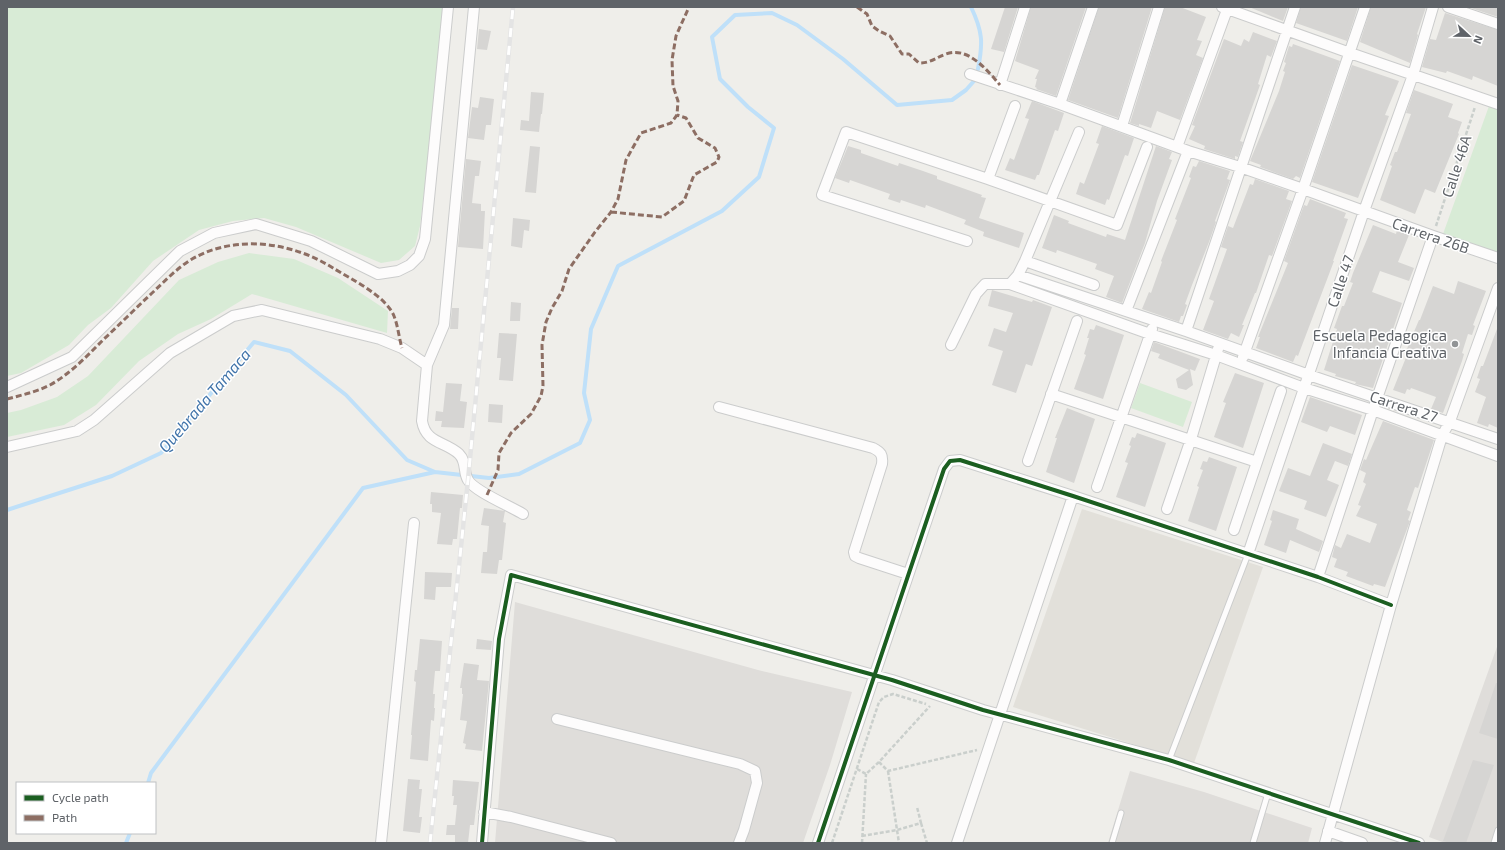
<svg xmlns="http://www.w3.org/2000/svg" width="1505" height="850" viewBox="0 0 1505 850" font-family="'Exo 2',sans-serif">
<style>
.industrial{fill:#dfddda}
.education{fill:#e2e0da}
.green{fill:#d8ebd6}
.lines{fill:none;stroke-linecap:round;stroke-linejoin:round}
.stream{stroke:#bfe0f9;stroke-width:4}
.building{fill:#d6d5d3}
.lane-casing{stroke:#cbcccc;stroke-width:7}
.street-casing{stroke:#cbcccc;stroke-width:12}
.path{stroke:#cacfcc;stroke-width:2.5;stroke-dasharray:4 2;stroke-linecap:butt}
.lane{stroke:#fdfcfc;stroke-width:5}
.street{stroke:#fdfcfc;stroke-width:10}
.rail-casing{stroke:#e4e4e4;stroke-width:4.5}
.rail{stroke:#fff;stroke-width:3;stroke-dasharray:9;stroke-linecap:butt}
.quiet{stroke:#8d6e63;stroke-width:3;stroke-dasharray:6 3;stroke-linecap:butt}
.cycleway-casing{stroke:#fff;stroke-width:6}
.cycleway{stroke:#1b5e20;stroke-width:4}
.poi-dot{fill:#919496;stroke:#fff;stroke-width:1.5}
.labels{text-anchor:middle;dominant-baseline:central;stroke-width:3;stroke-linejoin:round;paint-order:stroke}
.street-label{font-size:15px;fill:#5f6368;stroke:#fff}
.poi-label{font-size:15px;fill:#5f6368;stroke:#fff;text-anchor:end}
.water-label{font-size:16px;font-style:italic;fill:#4174aa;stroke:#fff}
</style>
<rect width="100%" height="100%" fill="#efeeea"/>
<path class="industrial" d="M515 602 758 670 852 692 830 765 803 843H495Z
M1498 644V843H1445L1429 837Z
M1130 771 1204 792 1312 828 1308 843H1108Z"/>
<path class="education" d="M1082 509 1263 567 1194 763 1013 707Z"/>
<path class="green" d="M7 7H446L420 226 415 246 399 260 381 263 296 227 264 218 233 221 199 230 153 261 111 308 88 325 69 345 21 373 7 376Z
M1489 106 1498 109V254L1443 234Z
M249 253 294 259 338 278 388 311 387 333 252 294 211 319 178 334 139 361 96 405 64 425 7 437V413L21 410 57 397 88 376 179 280 218 262Z
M1140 383 1192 402 1183 427 1131 408Z"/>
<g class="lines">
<path class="stream" d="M971 7C983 32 983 43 978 69
M7 510 112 476 161 453 254 342 290 351 346 395 407 460 435 472 489 478 519 474 580 443 590 420 584 393 591 329 618 266 722 211 759 177 774 128 748 107 720 79 712 37 735 15 772 13 797 25 843 59 897 105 952 100 966 90 974 81
M148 783 151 773 363 488 435 472
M126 843 130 833"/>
</g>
<path class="building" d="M1005 7H1018L1004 52 991 49Z
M1031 7H1086L1056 96 1036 89 1037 88 1035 87 1037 79H1035L1039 70 1015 61Z
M1099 7H1152L1118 118 1068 100Z
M1165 7H1180L1206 17 1197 40 1202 41 1196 55 1203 58 1180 120 1157 111 1151 128 1139 124V126L1130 123Z
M1249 7H1288L1283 21Z
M1301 7H1358L1347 41 1296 23Z
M1371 7H1426L1417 34 1418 35 1410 63 1360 42Z
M1468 7H1498V17Z
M1445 13 1498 30V86L1473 76 1472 80 1447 71 1446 73 1422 67 1430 39 1436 40Z
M479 29 491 31 487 50 477 49Z
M1253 32 1277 41 1271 57 1267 55 1258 84 1260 85 1240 141 1243 142 1238 157 1235 156V159L1204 149 1205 146 1189 139 1195 126 1192 125 1224 39 1241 46 1244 39 1249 42Z
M1293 44 1340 61 1300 178 1296 176 1293 179 1260 167 1261 165 1250 161 1279 91 1285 72 1283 71 1286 63 1284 62 1289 46 1292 47Z
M1352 65 1399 81 1385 115 1389 116 1358 198 1312 182Z
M1414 90 1453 104 1448 117 1462 122 1458 133 1459 134 1435 193 1425 189 1415 214 1380 200 1392 166 1390 165 1395 152H1397L1411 114 1406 113Z
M531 92 544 93 542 114H541L539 132 520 130 521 120 529 121Z
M480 97 494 99 491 125H486L484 140 468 138 472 107 478 108Z
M1032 101 1064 113 1058 131 1055 130 1039 175H1037L1035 180 1005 170 1010 158 1014 160 1029 119 1025 118Z
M1102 126 1134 138 1128 156 1125 155 1109 200 1107 199 1105 205 1076 194 1080 182 1084 184 1099 144 1096 143Z
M530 146 540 147 536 193 525 192Z
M848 146 861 150V153L898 166 899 163 923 171 937 176V179L982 195 981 197 986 198 979 218 1024 233 1019 248 983 236 984 232 964 224 966 220 926 205 925 208 901 200 900 203 888 199 890 194 850 180 849 183 835 178Z
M1156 146 1172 152 1169 159 1172 160 1157 201 1145 243 1122 303 1106 297 1114 276 1095 269 1097 264 1057 250 1056 253 1042 248 1054 215 1069 221 1068 223 1106 237 1107 234 1125 240Z
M466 159 481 161 479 176H475L472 203 481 204V211H485L483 249 458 247Z
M1199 161 1230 171 1227 179 1230 180 1215 221 1216 222 1209 242 1192 285 1185 304 1187 305 1183 316H1181L1179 322 1142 309 1149 292 1151 293 1162 262 1161 261 1177 220 1175 219 1191 178 1189 177 1193 166 1196 167Z
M1255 179 1289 191 1286 199 1292 201 1272 256 1269 255 1256 293H1255L1242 325H1244L1239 337 1231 333 1228 339 1203 330 1214 301 1209 299 1227 249 1221 247 1228 226 1233 228 1250 184 1253 185Z
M1310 199 1346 213 1344 218 1348 219 1333 261H1334L1301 348 1298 356 1296 355 1293 362 1256 348 1260 337H1258L1288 263 1284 261 1304 205 1307 206Z
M513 218 530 220 529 231 524 230 522 248 511 246Z
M1373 225 1396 234 1397 230 1409 235 1398 262 1414 268 1409 281 1380 271 1372 292 1402 303 1373 388 1355 384 1356 382 1335 376 1336 374 1324 370 1337 329 1334 328 1342 306H1344L1353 283 1350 282 1353 273Z
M1458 281 1486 291 1473 325 1475 326 1472 335 1468 334 1462 353 1464 354 1462 361 1443 413 1431 409 1436 397 1411 388 1410 390 1407 389 1405 394 1393 390 1407 355 1405 354 1410 341 1419 320H1420L1433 286 1454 294Z
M992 290 1032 302 1033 300 1052 307 1032 366 1026 364 1016 393 992 385 1003 351 988 346 994 328 1006 332 1013 313 988 306Z
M511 302 521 303 520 321H510Z
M452 308H459L458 329H450Z
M1096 325 1124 335 1103 399 1074 389 1086 355 1084 354 1089 338H1087L1090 329 1094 330Z
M1497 329H1498V428L1489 424 1488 427 1477 423 1486 397 1475 392 1480 379 1477 378 1481 366H1483Z
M499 333 517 334 513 381 499 380 501 358H497Z
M1154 342 1200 359 1195 371 1190 369 1193 385 1186 390 1178 388 1176 379 1189 370 1158 358 1160 354 1151 351Z
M1235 373 1264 383 1243 448 1214 437 1226 403 1223 402Z
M446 383 462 384 460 401 467 402 464 428 441 427 442 421H435L436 411 443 412Z
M1310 397 1362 415 1355 435 1330 426 1327 432 1301 422Z
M489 404 503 405 502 423 488 422Z
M1067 408 1095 419 1074 483 1046 472 1057 438H1055Z
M1383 421 1434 440 1418 488 1415 487 1407 510 1411 512 1408 520 1410 521 1385 587 1374 584 1373 586 1346 576 1348 572 1334 567 1337 559 1332 557 1335 545 1341 548 1347 534 1370 543 1377 524 1356 516 1361 506 1358 505 1366 484 1363 482 1366 473 1360 470 1364 459 1366 460Z
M1137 433 1166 443 1145 507 1116 497 1128 463 1125 462 1131 446 1129 445 1132 437 1135 438Z
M1323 443 1352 454 1348 466 1335 461 1327 480 1339 485 1326 517 1304 509 1307 501 1279 491 1288 468 1310 476Z
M1209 457 1237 467 1216 531 1188 521 1199 487 1197 486 1203 470 1200 469 1203 461 1207 462Z
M431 492 463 495 462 508H460L457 539H453L452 545 437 544 441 513 432 512V504H430Z
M484 508 505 511 503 522 506 523 502 560H499L497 574 481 573 483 552H487L489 526 481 525Z
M1273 510 1299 519 1296 529 1323 541 1319 552 1290 540 1286 553 1264 545 1272 521 1270 520Z
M425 572 452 573 451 587H436L435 600 424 599Z
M420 639 442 641 440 671H435L433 694H435L434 708H435L434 721 431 720 428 761 410 759 412 735H411L416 682 414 681 415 670H417Z
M477 639 492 641 491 650 476 649Z
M464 663 479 665 477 680 489 681 482 751 465 749 466 744 463 743 467 721 460 720 463 694H462V688H460Z
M1496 683H1498V739L1479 733Z
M1473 760 1494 765 1466 843H1450L1443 841Z
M408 779 420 780 419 789H422L419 817H422L420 833 403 831Z
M453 780 479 782 474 825H470L468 843H455V835H446L447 825H455L457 805H453L454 796H452Z"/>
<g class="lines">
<defs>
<path id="lane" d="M1169 760 1248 554
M1112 843 1121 813
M1253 843 1268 793
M1494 843 1498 830"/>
<path id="street" d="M474 7 444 325 427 365 422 421C426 444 445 441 459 454 467 462 463 472 468 480 474 491 510 506 523 514
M1222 7 1350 53 1498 104
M1448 7 1498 24
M970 74 1060 104 1188 151 1240 167 1303 189 1433 236 1498 258
M1000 85 1025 7
M1060 104 1093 7
M1122 126 1159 7
M1177 147 1228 7
M988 179 1015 106
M967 241 822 195 846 132 988 179 1117 225 1147 147
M1025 261 1094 285
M1018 275 1186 331 1309 375 1498 439
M1010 284 1150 334 1216 355 1304 388 1373 410 1498 456
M1126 311 1188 151
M1186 331 1295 7
M951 345 976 294 985 284H1010L1018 275 1025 261 1079 132
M1243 357 1303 189 1365 7
M7 387 72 357 180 251 214 233 256 224 311 241 378 274 398 271 410 265 419 256 425 239 448 7
M1051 394 1257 462
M719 407 873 448C881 452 883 455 882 464L854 552 855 556 859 558 908 574
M7 447 77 431 94 420 170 353 233 316 262 310 380 339 402 348 427 365
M1028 461 1077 321
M1097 487 1152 329
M1167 509 1191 439 1218 349
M1234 530 1281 391
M1248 554 1364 211 1413 75 1433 7
M1318 577 1373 410 1433 236
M557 719 740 764 755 771 757 783 744 830 739 843
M484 812 511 817 611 843
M1328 831 1362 843
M381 843 414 523
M482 843 499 639 511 575 892 680 983 710 1169 760 1419 843
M818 843 944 469 950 461 960 460 1073 496 1318 577 1391 605
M957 843 1073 496
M1325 843 1391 605 1442 436 1450 421 1498 288"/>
</defs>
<use href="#lane" class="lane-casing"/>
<use href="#street" class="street-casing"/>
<path class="path" d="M1436 226 1475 107
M879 762 888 771 977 750
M857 769 866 774 879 762 930 706
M888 771 899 843
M921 823 927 843
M862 836 897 830 921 823 917 807
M832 843 879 702 884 697 893 694 926 704
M862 843 866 774"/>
<use href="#lane" class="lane"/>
<use href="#street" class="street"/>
<defs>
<path id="rail" d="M430 843 468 480 513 7"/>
</defs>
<use href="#rail" class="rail-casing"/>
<use href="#rail" class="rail"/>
<path class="quiet" d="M857 7 867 14 872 26 879 31 890 36 902 54H909L919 63C931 63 935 58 946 54 968 46 987 70 1000 85
M611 212 662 217 684 201 694 175 717 162 719 157 715 148 698 138 686 118 677 115
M7 399C22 395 36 392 50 385 70 374 87 356 103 340 119 325 135 309 151 294 164 282 177 268 192 259 236 234 292 242 333 268 351 279 386 296 394 316 398 326 399 338 402 348
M487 495 498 470 499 453 511 433 531 414 541 396 543 386 542 345 546 322 552 308 562 291 569 269 595 232 611 212 618 199 626 160 641 133 671 123 677 115 678 101 673 86 672 60 676 36 689 7"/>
<defs>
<path id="cycleway" d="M482 843 499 639 511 575 892 680 983 710 1169 760 1419 843
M818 843 944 469 950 461 960 460 1073 496 1318 577 1391 605"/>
</defs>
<use href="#cycleway" class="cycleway-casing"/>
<use href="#cycleway" class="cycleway"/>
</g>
<circle class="poi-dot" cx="1455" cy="344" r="4"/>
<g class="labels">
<g class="street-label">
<text transform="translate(1456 166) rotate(-72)">Calle 46A</text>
<text transform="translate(1431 235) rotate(19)">Carrera 26B</text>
<text transform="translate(1340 281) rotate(-71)">Calle 47</text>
<text transform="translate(1404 406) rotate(18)">Carrera 27</text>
</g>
<g class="poi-label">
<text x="1447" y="335">Escuela Pedagogica<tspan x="1447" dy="17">Infancia Creativa</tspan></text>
</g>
<g class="water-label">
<text transform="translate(204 400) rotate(-49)">Quebrada Tamaca</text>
</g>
</g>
<rect width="1505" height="850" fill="none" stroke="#5f6368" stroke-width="16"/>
<rect x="16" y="782" width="140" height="52" fill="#ffffff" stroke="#bfc1c3"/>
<rect x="24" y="795" width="20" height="6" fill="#1b5e20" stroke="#bfc1c3"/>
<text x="52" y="802" font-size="12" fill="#5f6368">Cycle path</text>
<rect x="24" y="815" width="20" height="6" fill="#8d6e63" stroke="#bfc1c3"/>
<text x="52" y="822" font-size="12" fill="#5f6368">Path</text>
<g transform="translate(1469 36) rotate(112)" stroke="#ffffff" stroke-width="3" paint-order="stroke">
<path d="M0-3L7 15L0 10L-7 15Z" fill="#5f6368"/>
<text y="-6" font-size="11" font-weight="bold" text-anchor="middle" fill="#5f6368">N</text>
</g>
</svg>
